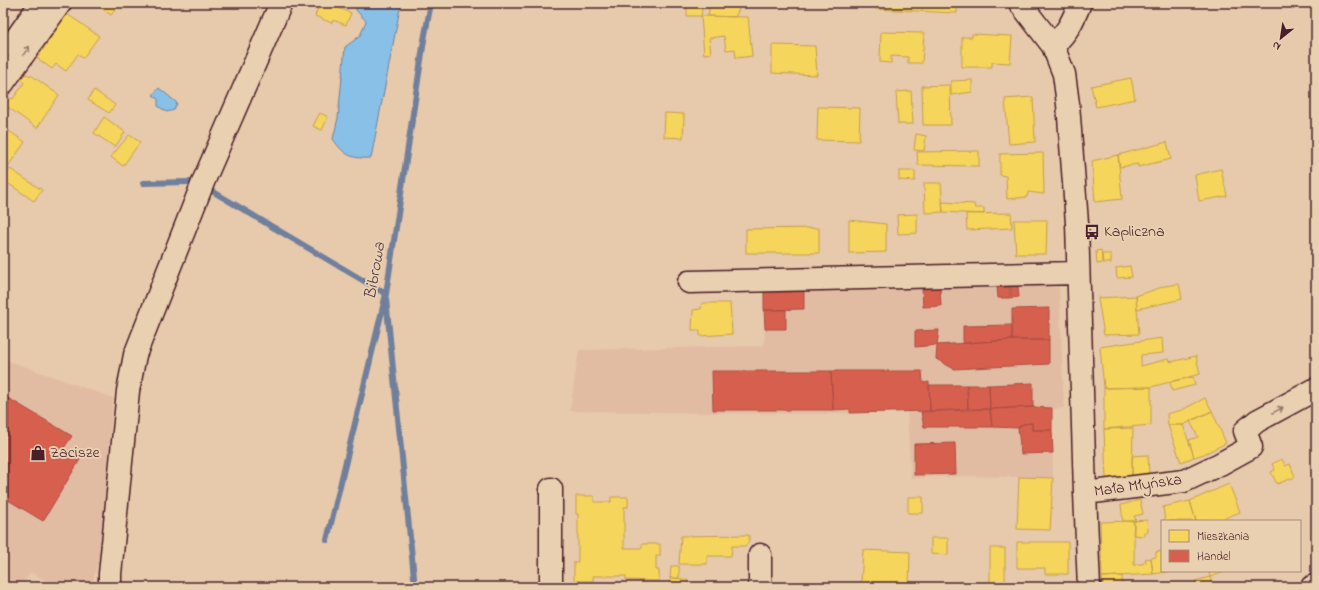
<svg xmlns="http://www.w3.org/2000/svg" width="1319" height="590" viewBox="0 0 1319 590" font-family="'Indie Flower',sans-serif">
<style>
.built{fill:#e1bca2}
.water{fill:#89c0e7;stroke:#70809c}
.homes{fill:#f6d55c;stroke:#c29e4d}
.shops{fill:#d6604d;stroke:#ac4c43}
.lines{fill:none;stroke-linecap:round;stroke-linejoin:round}
.stream{stroke:#70809c;stroke-width:6}
.minor-casing{stroke:#4a1f2b;stroke-width:25}
.minor{stroke:#e8d0b0;stroke-width:22}
.oneway{stroke:#99786e}
.labels{text-anchor:middle;dominant-baseline:central;stroke-width:4;stroke-linejoin:round;paint-order:stroke}
.poi-label{font-size:16px;fill:#4a1f2b;stroke:#e8d0b0;text-anchor:start}
.street-label{font-size:16px;fill:#4a1f2b;stroke:#e8d0b0}
.water-label{font-size:17px;font-style:italic;fill:#533747;stroke:#e8d0b0}
</style>
<rect width="100%" height="100%" fill="#e7c9ab"/>
<filter id="ink" filterUnits="userSpaceOnUse"><feTurbulence type="fractalNoise" baseFrequency=".025" numOctaves="2"/><feDisplacementMap in="SourceGraphic" scale="8" xChannelSelector="R" yChannelSelector="G"/><feConvolveMatrix kernelMatrix="1 2 1 2 8 2 1 2 1" color-interpolation-filters="sRGB"/></filter>
<g filter="url(#ink)">
<path class="built" d="M1057 272 1059 285 1064 408 1052 409 1053 478 968 476 911 478 907 412 812 414 570 411 579 350 764 346 765 329 763 279Z
M3 359 113 398 101 554 91 587H56L31 572 21 587H3Z"/>
<path class="water" d="M357 3H401L371 158C351 159 344 155 333 139L338 118 345 47 360 36 366 21 356 10Z
M159 88 177 103 174 110 167 112 158 106V99L153 95Z"/>
<path class="homes" d="M95 3H120L111 15Z
M320 3H332L339 5 338 8 351 13 346 25 333 20 332 23 315 16Z
M696 3H703L701 16H687V6L696 7Z
M710 3H742L735 17 708 16Z
M875 3H957V13L875 9Z
M67 14 99 36 83 58 78 54 66 71 56 64 52 69 37 58Z
M701 16 748 17 752 56 736 58 735 49 726 50 724 36 709 38 711 53 704 54Z
M881 32 924 33 922 63H908V57L891 56V63L880 62Z
M972 34 1012 36 1010 63 992 62V67H962V37H972Z
M772 45 815 46 817 75 772 73Z
M25 74 32 76 59 95 37 128 5 105 10 98 13 99 24 83 20 79 22 75Z
M1131 78 1135 99 1096 107 1091 86Z
M972 80V92L951 95V81Z
M950 85 951 125H923L922 86Z
M94 90 115 105 109 113 88 100Z
M911 91 913 124H898L896 92Z
M1033 97 1035 142 1009 144 1005 99Z
M818 107 860 108 859 141 817 140Z
M320 113 328 117 322 130 313 126Z
M665 113 684 114 683 138 664 137Z
M104 117 125 132 115 147 94 133Z
M3 127 25 142 6 169 3 166Z
M916 134 926 136 924 151 914 150Z
M129 135 140 142 123 166 111 157Z
M1167 142 1171 159 1138 167V164L1120 167 1118 155Z
M979 151V166L918 165 917 152Z
M1043 153 1044 194 1028 192 1027 197 1007 199 1006 176 1000 175V154Z
M1118 155 1122 199 1095 202 1092 161Z
M10 169 42 190 34 201 3 180Z
M1221 169 1227 196 1199 201 1195 175Z
M899 171H915V181L899 180Z
M924 183H941L943 212 925 213Z
M942 202 974 204 975 208H984V214L943 212Z
M1011 213 1012 228 967 230 966 214Z
M917 214V233L898 234 897 215Z
M849 220 886 224V252L849 253Z
M1014 220H1047L1046 254H1016Z
M819 228V253H746V229Z
M1101 250 1102 263 1097 264 1096 251Z
M1102 254H1111V263H1103Z
M1130 266 1132 277 1117 278 1116 268Z
M1179 284 1182 299 1137 309 1136 296 1165 286Z
M1136 296 1139 334 1104 335 1098 298Z
M702 303H730L732 334 700 336V330H692L693 310 701 309Z
M1162 338 1163 353 1141 355V366L1168 359 1171 362 1196 356 1200 374 1151 387 1104 388 1100 347Z
M1193 377 1195 385 1172 391 1170 382Z
M1151 387V425L1104 429V388Z
M1205 398 1212 411 1183 425H1168L1167 414 1182 410Z
M1212 411 1226 443 1204 454 1194 457 1189 440 1198 437 1190 421Z
M1168 425H1183L1194 457 1181 462Z
M1133 428 1132 477 1106 479 1104 429Z
M1148 455 1149 474 1132 477V456Z
M1282 459 1285 466 1290 464 1295 477 1277 484 1271 472 1275 470 1272 464Z
M1019 477 1053 478 1050 530 1017 529Z
M1229 484 1240 512 1217 521H1196L1190 501Z
M576 496H594V502H611V497H628V507H624V548H642V544H660V556H656V570H659V581L626 580V576H593V581H574V562H578V514H576Z
M908 497H923V513H908Z
M1140 500 1143 514 1134 516 1136 521H1123L1121 505Z
M1190 501 1196 521H1165L1163 507Z
M1147 520 1148 532H1144V536L1133 535 1134 521Z
M1134 521V566L1137 564H1143V563L1146 562 1145 559 1151 558 1153 574 1102 577 1100 522Z
M749 535V541L745 546H732L731 556H707V564H679L681 536Z
M931 538H948V555L931 554Z
M1017 542H1068V574H1045V568H1017Z
M990 548H1005V586H990Z
M863 550 910 552 909 587 861 586Z
M1162 551V571H1172L1153 574 1151 558 1156 557V552Z
M671 566H679V578H670Z
M1209 571H1224V572L1210 577Z
M1122 576V587H1103L1102 577Z
M1210 577 1212 587H1197L1195 581Z
M670 578 687 579 688 587H671Z"/>
<path class="shops" d="M1235 3H1258L1259 4 1237 9Z
M1011 286H1018L1019 297 1011 298Z
M940 287 941 306 923 307 922 288Z
M997 287H1010V298H998Z
M764 288 804 290V309L764 310Z
M1049 308V340H1012V309Z
M764 310H786V329H765Z
M1012 325V340L963 343V326Z
M939 330 937 345 915 347V331Z
M1012 340H1049V364L954 369 936 359 937 345Z
M712 371H831L833 410H713Z
M831 371H922L923 383 929 382 930 411 850 413V409L833 410Z
M1033 383V407L990 409 989 385Z
M929 385H967L968 409 930 411Z
M967 385H989L990 409H968Z
M3 395 72 436 64 448 81 458 43 521 3 497Z
M1033 407 1052 408V430H1032V423L1023 424 1018 428 992 427 990 409Z
M990 409 992 427H924L921 412Z
M1032 423V430H1052L1053 453 1021 454 1018 428 1023 424Z
M955 443 956 474 914 475V444Z"/>
<g class="lines">
<path class="stream" d="M143 183 190 182
M212 191 386 294
M386 299 415 587
M327 540 386 294 424 40 431 3"/>
<defs>
<path id="minor" d="M1020 3 1053 46 1064 74 1068 104 1077 223 1085 493 1089 587
M11 46 41 3
M1053 46C1068 31 1072 23 1080 3
M3 83 60 3
M689 282 1078 273
M1085 493 1184 481 1220 464 1251 447 1245 431 1257 421 1316 389
M110 587V574L128 391 135 355 204 180 281 3
M551 587V489
M760 587V555
M1312 587 1316 585"/>
</defs>
<use href="#minor" class="minor-casing"/>
<use href="#minor" class="minor"/>
</g>
<defs><path id="oneway-shaft" d="M-6 0H5M1.5-3L5.5 0L1.5 3" fill="none" stroke-width="1.6" stroke-linecap="round" stroke-linejoin="round"/></defs>
<g class="oneway">
<use href="#oneway-shaft" transform="translate(26 51) rotate(-55)"/>
<use href="#oneway-shaft" transform="translate(1278 410) rotate(-29)"/>
</g>
</g>
<defs>
<symbol id="bus-bare" viewBox="-9 -9 18 18"><path d="M-5-6H5V4H4V6H2V4H-2V6H-4V4H-5ZM-3.5-4V0h7V-4ZM-3.5 1.2v1.5H-2V1.2ZM2 1.2v1.5H3.5V1.2Z" fill="#4a1f2b" stroke="#e8d0b0" stroke-width="2.5" paint-order="stroke"/></symbol>
<symbol id="shop-bare" viewBox="-9 -9 18 18"><path d="M-5-2.5h2.3a2.7 3.5 0 0 1 5.4 0H5L5.5 6h-11ZM-1.5-2.5h3a1.5 2.3 0 0 0-3 0Z" fill="#4a1f2b" stroke="#e8d0b0" stroke-width="2.5" paint-order="stroke"/></symbol>
</defs>
<g fill-rule="evenodd">
<use href="#bus-bare" x="1081" y="221" width="22" height="22"/>
<use href="#shop-bare" x="27" y="442" width="22" height="22"/>
</g>
<g class="labels">
<g class="poi-label">
<text x="1104" y="232">Kapliczna</text>
<text x="50" y="453">Zacisze</text>
</g>
<g class="street-label">
<text transform="translate(1138 486) rotate(-8)">Mała Młyńska</text>
</g>
<g class="water-label">
<text transform="translate(375 271) rotate(-80)">Bibrowa</text>
</g>
</g>
<rect width="1319" height="590" fill="none" stroke="#e8d0b0" stroke-width="16"/>
<rect x="8" y="8" width="1303" height="574" fill="none" stroke="#4a1f2b" stroke-width="1.5" filter="url(#ink)"/>
<rect x="1161" y="520" width="140" height="52" fill="#e8d0b0" stroke="#a9897b"/>
<rect x="1169" y="530" width="20" height="12" fill="#f6d55c" stroke="#a9897b"/>
<text x="1197" y="540" font-size="12" fill="#4a1f2b">Mieszkania</text>
<rect x="1169" y="550" width="20" height="12" fill="#d6604d" stroke="#a9897b"/>
<text x="1197" y="560" font-size="12" fill="#4a1f2b">Handel</text>
<g transform="translate(1281 38) rotate(210)" stroke="#e8d0b0" stroke-width="3" paint-order="stroke">
<path d="M0-3L7 15L0 10L-7 15Z" fill="#4a1f2b"/>
<text y="-6" font-size="11" font-weight="bold" text-anchor="middle" fill="#4a1f2b">N</text>
</g>
</svg>
